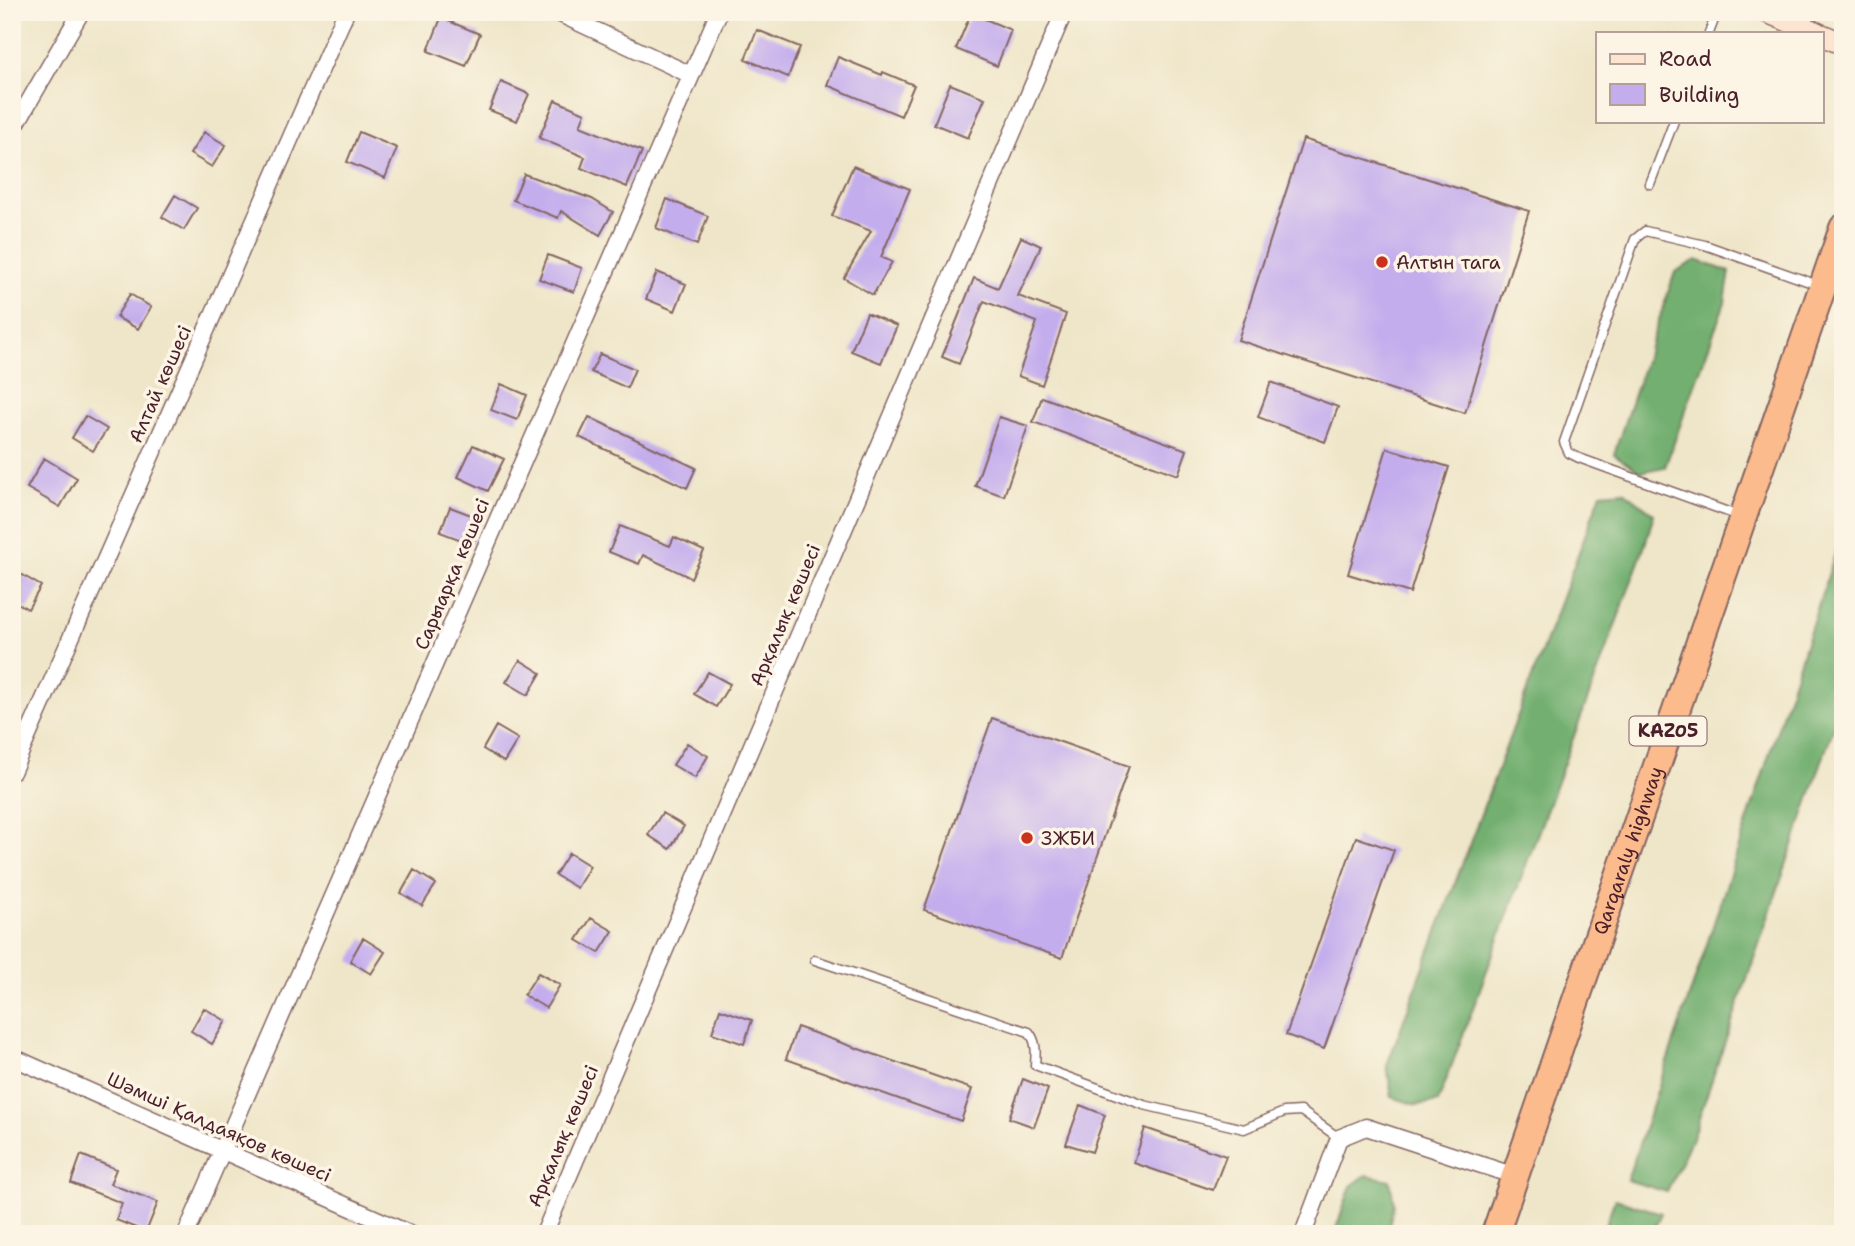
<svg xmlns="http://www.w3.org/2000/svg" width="1855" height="1246" viewBox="0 0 1855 1246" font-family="'Shantell Sans',sans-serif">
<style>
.forest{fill:#72af6f;stroke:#5e674d;stroke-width:2}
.building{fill:#c4aded}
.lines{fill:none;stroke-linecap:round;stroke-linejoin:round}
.service-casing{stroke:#846562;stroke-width:11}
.minor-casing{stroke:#846562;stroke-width:19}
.secondary-casing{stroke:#846562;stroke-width:24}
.trunk-casing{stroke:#846562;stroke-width:30}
.service{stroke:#fff;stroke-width:8}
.minor{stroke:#fff;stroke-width:16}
.secondary{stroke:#fde4d1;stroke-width:21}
.trunk{stroke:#fbbb8d;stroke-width:26}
.poi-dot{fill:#c8321e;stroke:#fcf5e5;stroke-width:2.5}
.labels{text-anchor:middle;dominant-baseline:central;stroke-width:7;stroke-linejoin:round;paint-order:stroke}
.shield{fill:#fcf5e5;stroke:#7f5f63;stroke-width:2}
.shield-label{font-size:18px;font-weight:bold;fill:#4a1f2b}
.poi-label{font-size:19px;fill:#4a1f2b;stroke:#fcf5e5;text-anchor:start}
.street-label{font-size:19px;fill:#4a1f2b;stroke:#fcf5e5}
</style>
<rect width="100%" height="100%" fill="#fcf5e5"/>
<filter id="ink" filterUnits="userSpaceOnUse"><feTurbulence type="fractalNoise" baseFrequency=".0143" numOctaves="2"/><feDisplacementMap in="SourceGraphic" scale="14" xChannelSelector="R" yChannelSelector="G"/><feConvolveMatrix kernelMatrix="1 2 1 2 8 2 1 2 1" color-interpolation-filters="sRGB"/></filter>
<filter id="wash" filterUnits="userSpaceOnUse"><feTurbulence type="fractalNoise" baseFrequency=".00686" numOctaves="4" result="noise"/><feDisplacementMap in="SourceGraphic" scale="28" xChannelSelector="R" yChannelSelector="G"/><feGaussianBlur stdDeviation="1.57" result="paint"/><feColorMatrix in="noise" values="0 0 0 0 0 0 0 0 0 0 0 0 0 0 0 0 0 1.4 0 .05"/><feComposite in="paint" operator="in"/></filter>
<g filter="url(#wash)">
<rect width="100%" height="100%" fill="#efe6c9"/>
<path class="forest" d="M1696 260 1730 272 1725 302 1665 467 1640 472 1614 454 1675 272Z
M1624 491 1654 514 1645 545 1438 1102 1416 1105 1392 1097 1387 1065 1601 493Z
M1843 530V700L1692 1138 1667 1192 1627 1180 1708 941Z
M1366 1175 1390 1180 1394 1204 1387 1234H1334L1351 1186Z
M1615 1199 1661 1213 1652 1234H1602Z"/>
<g id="blocks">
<path class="building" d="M971 13 1011 30 997 66 956 49Z
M441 18 480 34 466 66 428 51Z
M757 30 800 47 788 77 745 59Z
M838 57 882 75 883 72 914 85 901 116 827 85Z
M501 82 529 94 517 121 489 110Z
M950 84 985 98 968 138 934 124Z
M555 100 585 113 580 126 642 151 627 187 581 168 585 157 539 138Z
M204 132 226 145 212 167 190 154Z
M359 132 397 148 385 178 347 162Z
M1303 139 1529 211 1465 413 1238 340Z
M853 166 910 189 881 257 892 262 873 295 844 278 871 231 832 216Z
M524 174 592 199 613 212 600 235 561 211 558 218 513 200Z
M175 195 197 208 184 230 162 217Z
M667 199 708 216 697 245 656 228Z
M1021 237 1041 246 1018 296 1066 314 1042 385 1018 376 1037 322 984 301 959 364 942 357 974 278 998 288Z
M548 255 582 268 574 292 539 279Z
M657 272 686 284 675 311 646 299Z
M130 294 151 307 138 329 116 317Z
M867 313 897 326 881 363 851 351Z
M600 354 635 369 627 388 591 372Z
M1271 382 1338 407 1325 442 1258 417Z
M501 384 527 395 517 420 491 410Z
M1042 397 1187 450 1178 475 1033 422Z
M85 416 107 429 93 451 72 438Z
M589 417 696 468 687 488 579 437Z
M999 417 1028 426 1004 496 975 486Z
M473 445 504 459 488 491 458 477Z
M1387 448 1449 467 1410 593 1348 574Z
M44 458 77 478 60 507 27 488Z
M450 507 482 519 472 544 440 532Z
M620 526 670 546 674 537 704 551 691 578 643 555 639 564 609 552Z
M19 573 41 586 28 609 12 600V585Z
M520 660 541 673 528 695 506 682Z
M708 672 730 684 716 707 694 694Z
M992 718 1129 766 1062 958 924 910Z
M496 726 518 739 504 762 483 749Z
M687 743 708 756 695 778 673 765Z
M662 813 684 826 670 849 648 835Z
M1356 837 1394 850 1324 1049 1286 1035Z
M569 853 590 866 577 888 555 875Z
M414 870 436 884 422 906 401 893Z
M591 918 613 931 599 953 577 940Z
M363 938 385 952 371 974 350 961Z
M538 973 560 985 546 1008 524 995Z
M204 1008 226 1021 212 1044 191 1031Z
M720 1009 752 1020 744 1044 712 1033Z
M797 1027 972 1089 961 1121 786 1059Z
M1023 1079 1048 1089 1034 1127 1009 1118Z
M1080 1105 1105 1115 1092 1152 1066 1144Z
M1145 1128 1226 1156 1213 1190 1134 1163Z
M81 1155 116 1169 110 1184 158 1202 146 1232 116 1220 122 1203 71 1183Z"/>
</g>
</g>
<g filter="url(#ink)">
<use href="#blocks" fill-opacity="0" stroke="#846562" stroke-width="2"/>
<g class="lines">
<defs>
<path id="service" d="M1709 33 1717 12
M1650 184 1674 121
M1739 516 1579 458 1569 453 1564 442 1635 239 1645 231 1705 245 1818 285
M815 960 1029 1032C1037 1042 1036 1052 1035 1065L1144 1105 1244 1129 1284 1112 1301 1111 1339 1138"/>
<path id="minor" d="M556 12 691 75
M12 131 81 12
M12 772 346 12
M12 1057 410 1234
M186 1234 719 12
M544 1234 1064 12
M1303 1234 1339 1138 1366 1127 1515 1176"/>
<path id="secondary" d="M1767 12 1817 33
M1822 35 1843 44"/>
<g id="trunk">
<path id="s1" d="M1495 1234 1843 228"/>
</g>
</defs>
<use href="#service" class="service-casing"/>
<use href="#minor" class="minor-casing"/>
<use href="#secondary" class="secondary-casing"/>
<use href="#trunk" class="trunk-casing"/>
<use href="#service" class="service"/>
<use href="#minor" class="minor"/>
<use href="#secondary" class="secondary"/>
<use href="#trunk" class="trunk"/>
</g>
</g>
<g class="poi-dot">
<circle cx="1382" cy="262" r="7"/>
<circle cx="1027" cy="838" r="7"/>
</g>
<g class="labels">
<rect class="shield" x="1629.5" y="716.5" width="77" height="29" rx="5"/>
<g class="shield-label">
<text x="1668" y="731">KАZ05</text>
</g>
<g class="poi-label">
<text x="1396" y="262">Алтын тага</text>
<text x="1041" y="838">ЗЖБИ</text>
</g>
<g class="street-label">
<text transform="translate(160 384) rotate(-66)">Алтай көшесі</text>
<text transform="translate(452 574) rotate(-67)">Сарыарқа көшесі</text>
<text transform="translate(785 615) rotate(-67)">Арқалық көшесі</text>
<text stroke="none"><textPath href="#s1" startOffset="406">Qarqaraly highway</textPath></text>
<text transform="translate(219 1127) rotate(24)">Шәмші Қалдаяқов көшесі</text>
<text transform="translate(563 1136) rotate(-67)">Арқалық көшесі</text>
</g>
</g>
<rect width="1855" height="1246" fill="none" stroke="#fcf5e5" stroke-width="42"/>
<rect x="1596" y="32" width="228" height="91" fill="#fcf5e5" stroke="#b59f9b" stroke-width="2"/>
<rect x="1610" y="54" width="35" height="10" fill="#fde4d1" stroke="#b59f9b" stroke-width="2"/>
<text x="1659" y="66" font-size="21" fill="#4a1f2b">Road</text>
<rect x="1610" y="84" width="35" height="21" fill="#c4aded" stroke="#b59f9b" stroke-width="2"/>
<text x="1659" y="102" font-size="21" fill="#4a1f2b">Building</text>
</svg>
